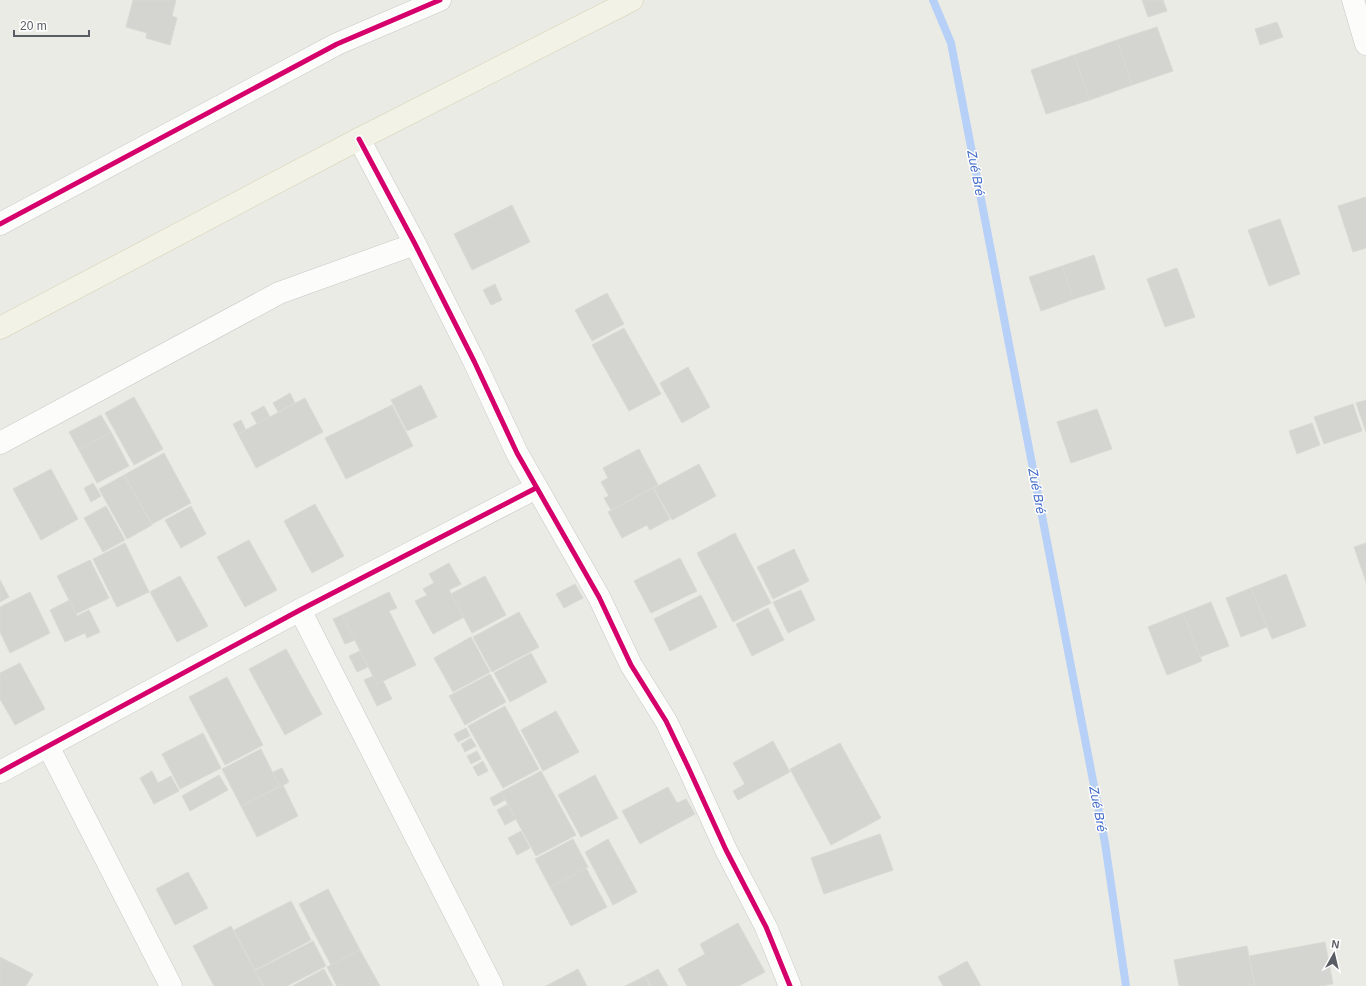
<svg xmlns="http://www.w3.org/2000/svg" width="1366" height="986" viewBox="0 0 1366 986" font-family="Helvetica,sans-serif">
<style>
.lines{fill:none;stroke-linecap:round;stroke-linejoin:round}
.stream{stroke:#b7d0f7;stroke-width:8}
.building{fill:#d4d4d0;stroke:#dadad4}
.minor-casing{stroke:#c7c9c7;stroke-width:23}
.major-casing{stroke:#d4d1b1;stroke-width:23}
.minor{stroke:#fcfcfb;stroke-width:22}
.major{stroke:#f2f2e7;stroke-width:22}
.cycleway-casing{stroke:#fff;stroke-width:8}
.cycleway{stroke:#d6006c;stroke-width:5}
.labels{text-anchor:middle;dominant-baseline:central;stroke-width:3;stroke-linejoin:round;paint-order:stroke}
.water-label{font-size:13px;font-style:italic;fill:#3e67c8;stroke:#fff}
</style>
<rect width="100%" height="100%" fill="#ebebe5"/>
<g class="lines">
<path class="stream" d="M933 0 951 43 1105 843 1126 986"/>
</g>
<path class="building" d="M133 0H176L172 16 177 18 170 45 146 38 147 33 126 27Z
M1142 0H1163L1167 11 1148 17Z
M1277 22 1283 37 1260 45 1255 29Z
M1157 27 1173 71 1132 85 1117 40Z
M1117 40 1132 85 1090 100 1074 55Z
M1074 55 1090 100 1046 114 1031 70Z
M1366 197V248L1353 252 1338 206Z
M512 205 530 242 472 270 454 234Z
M1280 219 1300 274 1269 286 1248 230Z
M1094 255 1105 289 1074 299 1062 266Z
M1062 266 1074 299 1041 311 1029 277Z
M1177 268 1195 317 1165 327 1147 279Z
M495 284 502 300 491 305 483 290Z
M607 293 624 324 592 341 575 310Z
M624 328 661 394 629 411 592 345Z
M688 367 710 407 682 423 660 383Z
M421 385 437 417 407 431 391 400Z
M290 393 295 403 278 412 273 403Z
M134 397 163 449 134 465 105 413Z
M305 398 323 432 256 468 238 434Z
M1366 400V432L1356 403Z
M1353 404 1362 431 1324 444 1314 417Z
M392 405 413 446 346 479 325 438Z
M264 406 270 417 257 424 251 413Z
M1097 409 1112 449 1071 463 1057 422Z
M101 415 111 432 79 450 69 432Z
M241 420 246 430 238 434 233 424Z
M1312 423 1320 445 1297 454 1289 431Z
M111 432 129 466 97 483 79 450Z
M639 449 658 485 611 510 604 498 609 496 601 482 608 478 603 468Z
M164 453 191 503 152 524 124 475Z
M699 464 716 496 672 520 654 488Z
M51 469 78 519 41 540 13 489Z
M124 475 152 525 127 539 99 489Z
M93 483 101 496 91 502 84 488Z
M653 488 670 519 650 530 647 525 622 538 608 512Z
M315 504 344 556 312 573 284 521Z
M106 506 125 540 103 552 84 518Z
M191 506 206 534 181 548 165 520Z
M735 533 771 603 733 622 697 553Z
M249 540 277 590 245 607 217 557Z
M125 543 149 592 117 607 93 559Z
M1366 543V582L1354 547Z
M794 549 809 581 773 599 757 567Z
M680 558 697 591 651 613 634 581Z
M90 560 109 598 76 614 57 576Z
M449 563 461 584 449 590 464 617 433 634 415 601 427 595 423 589 434 583 429 574Z
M1286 574 1306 626 1272 639 1251 588Z
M180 576 208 626 177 642 150 592Z
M485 576 506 615 472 633 451 594Z
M0 580 9 597 0 602Z
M575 584 583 598 564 608 556 594Z
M1251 588 1267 627 1241 637 1226 598Z
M801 590 815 620 788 633 773 602Z
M30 592 50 633 10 653 0 632V607Z
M389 592 397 608 389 611 416 665 377 684 342 615Z
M701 595 717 627 670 651 654 619Z
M70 600 77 616 89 610 100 632 87 638 85 633 65 642 50 610Z
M1211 602 1229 646 1200 657 1183 613Z
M768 608 784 640 752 656 736 624Z
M519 612 539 647 492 672 473 637Z
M1183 613 1202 661 1167 675 1148 627Z
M342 615 355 640 345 644 333 619Z
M471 637 490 672 453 692 434 658Z
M286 649 322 714 285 735 249 669Z
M360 651 368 667 357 672 349 656Z
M531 653 547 682 510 702 494 673Z
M20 663 45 709 15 725 0 699V673Z
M490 674 506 702 465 725 449 696Z
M373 676 377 684 383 681 392 699 377 706 364 680Z
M227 677 263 745 225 765 189 697Z
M505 706 539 769 503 788 468 726Z
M556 711 579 752 543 771 521 730Z
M466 728 470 736 458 742 454 734Z
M203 733 221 768 180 789 162 754Z
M471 738 476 746 465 752 461 744Z
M773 741 790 772 738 800 733 791 745 784 733 763Z
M840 743 881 818 831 845 790 769Z
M261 749 280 787 241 806 222 769Z
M477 751 481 759 471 764 467 756Z
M483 761 488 771 478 776 473 767Z
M282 768 289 782 280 787 273 772Z
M152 771 158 783 171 776 179 791 154 804 140 778Z
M541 771 576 835 536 856 501 792Z
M219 775 228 790 190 811 182 796Z
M595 775 618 818 581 837 558 795Z
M283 785 298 816 257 837 241 806Z
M668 787 677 803 686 799 695 814 640 844 622 811Z
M501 792 505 800 494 806 490 798Z
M508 804 516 819 505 825 497 810Z
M521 831 530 848 517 855 508 838Z
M880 834 893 870 824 894 811 858Z
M573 839 588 867 550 887 535 859Z
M608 839 637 892 613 905 585 852Z
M586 868 607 907 571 926 550 887Z
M188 872 208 908 175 925 156 889Z
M328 889 360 950 331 965 299 904Z
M291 901 311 940 255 970 234 930Z
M738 923 765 972 739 986H687L678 969 705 954 700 944Z
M231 926 263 986H214L193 946Z
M313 941 326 966 287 986H264L255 971Z
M1325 942 1333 984 1320 986H1255L1249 956Z
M1247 946 1255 986H1179L1174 960Z
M360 950 380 986H337L327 967Z
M0 957 33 974 26 986H0Z
M967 961 981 986H943L938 977Z
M324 969 333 986H292Z
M578 969 587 986H546Z
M658 969 668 986H651L645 976Z
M645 976 650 986H625Z"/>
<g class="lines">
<defs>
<path id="minor" d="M1353 0 1366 44
M359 139 415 244 474 361 517 453 599 597 631 665 666 721 689 769 726 850 766 927 790 986
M0 224 337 44 440 0
M0 443 279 293 415 244
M300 610 492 986
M48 746 171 986
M0 772 300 610 536 488"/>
<path id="major" d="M0 328 359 139 632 0"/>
</defs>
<use href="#minor" class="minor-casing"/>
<use href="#major" class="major-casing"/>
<use href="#minor" class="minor"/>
<use href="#major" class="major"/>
<defs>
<path id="cycleway" d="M359 139 415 244 474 361 517 453 599 597 631 665 666 721 689 769 726 850 766 927 790 986
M0 224 337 44 440 0
M0 772 300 610 536 488"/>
</defs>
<use href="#cycleway" class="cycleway-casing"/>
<use href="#cycleway" class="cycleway"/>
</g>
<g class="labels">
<g class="water-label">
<text transform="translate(976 173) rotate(79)">Zué Bré</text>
<text transform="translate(1037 491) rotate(79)">Zué Bré</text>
<text transform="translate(1098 809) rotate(79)">Zué Bré</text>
</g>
</g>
<g transform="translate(1334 954) rotate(8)" stroke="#ffffff" stroke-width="3" paint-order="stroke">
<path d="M0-3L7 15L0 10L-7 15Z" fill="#5a5d63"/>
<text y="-6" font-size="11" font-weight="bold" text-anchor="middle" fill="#5a5d63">N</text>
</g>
<path d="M14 30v6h75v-6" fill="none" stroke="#5a5d63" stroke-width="2"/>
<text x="20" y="30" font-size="12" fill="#5a5d63" stroke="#ffffff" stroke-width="3" paint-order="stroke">20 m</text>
</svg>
